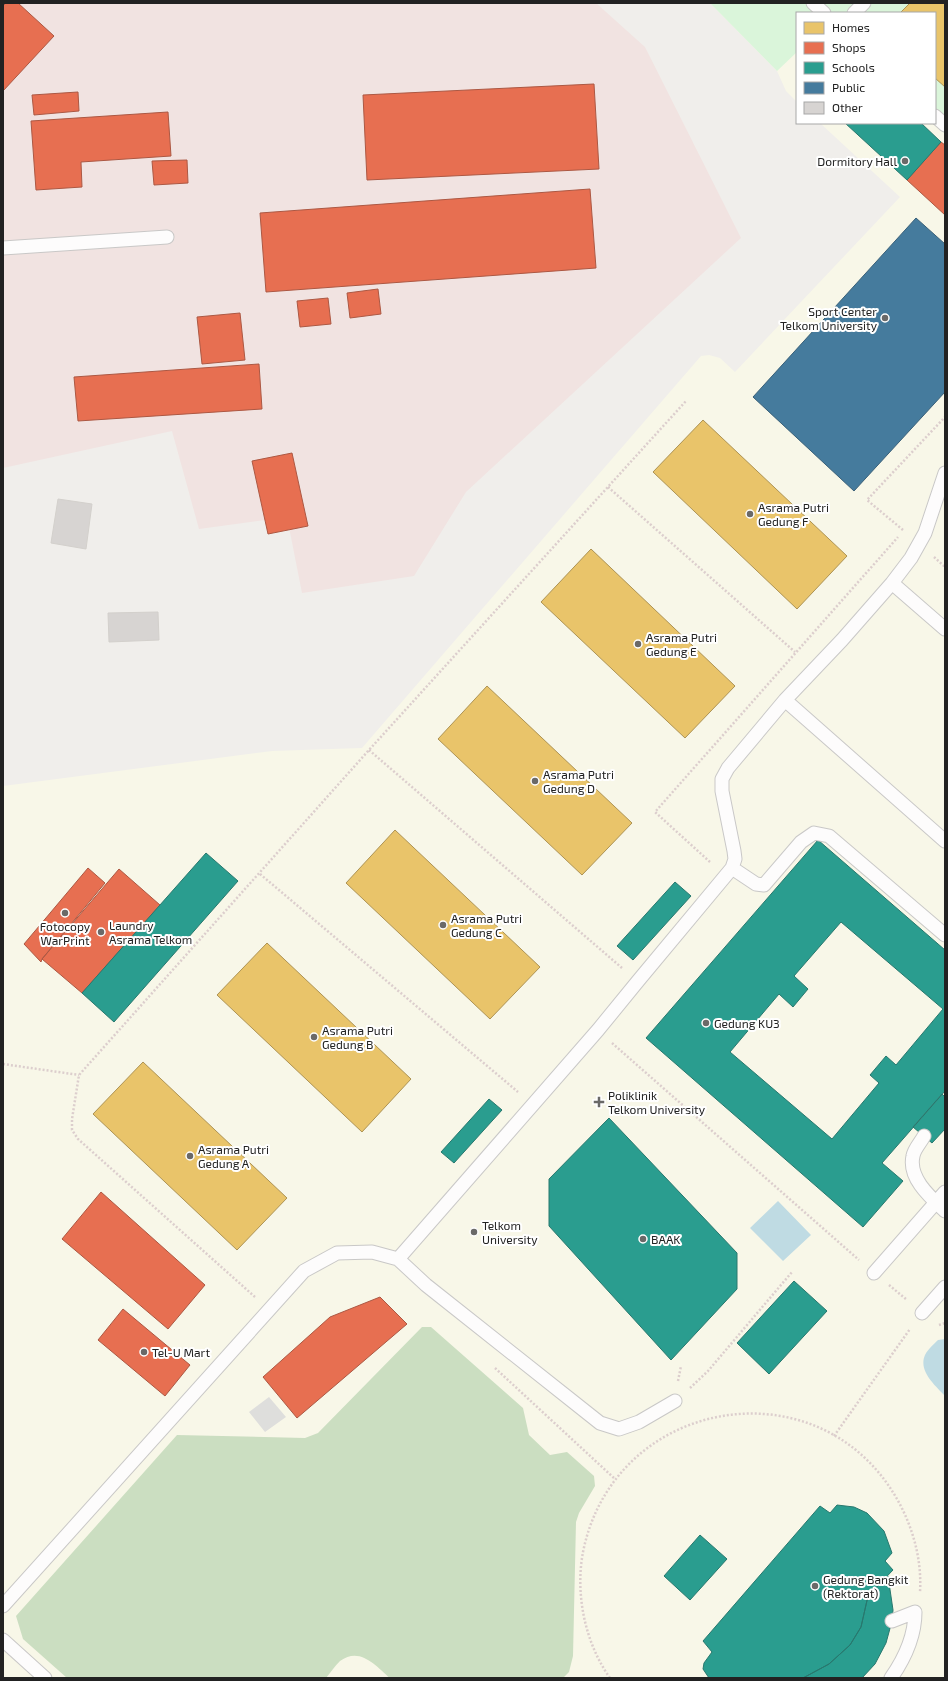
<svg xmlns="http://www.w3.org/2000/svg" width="948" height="1681" viewBox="0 0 948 1681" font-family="'Exo 2',sans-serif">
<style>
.commercial{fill:#f1e3e1}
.education{fill:#f8f7e8}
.religious{fill:#dededc}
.forest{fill:#cbdec1}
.park{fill:#daf5da}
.water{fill:#bfdbe3}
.homes{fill:#e9c46a;stroke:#ad9354}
.shops{fill:#e76f51;stroke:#ac5843}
.schools{fill:#2a9d8f;stroke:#28786e;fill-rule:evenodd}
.public{fill:#457b9d;stroke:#3a6078}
.building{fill:#d7d4d2;stroke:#d3d0cc}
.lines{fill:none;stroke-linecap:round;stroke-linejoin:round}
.service-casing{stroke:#c9c8c7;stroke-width:15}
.path{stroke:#dccecd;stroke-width:2.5;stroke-dasharray:2 2;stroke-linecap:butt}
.service{stroke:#fdfcfc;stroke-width:13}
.poi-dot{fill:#6a6968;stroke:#fff;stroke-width:1.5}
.labels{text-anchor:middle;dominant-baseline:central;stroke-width:4;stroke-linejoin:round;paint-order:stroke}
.poi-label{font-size:12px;fill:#222;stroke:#fff;text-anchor:start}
</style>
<rect width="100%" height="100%" fill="#f0eeeb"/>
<path class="commercial" d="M3 3H596L645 47 741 238 466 492 414 576 302 593 287 517 199 529 172 431 3 468Z"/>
<path class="education" d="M710 3H945V1678H3V786L272 751 362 748 701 356 709 355 720 358 735 372 900 197 820 123H935V13H797V102L786 91 777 71Z"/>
<path class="religious" d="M269 1397 286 1417 265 1432 249 1412Z"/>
<path class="forest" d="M422 1327H431L523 1408 529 1435 550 1455 567 1452 594 1476 595 1486 579 1513 576 1522 573 1656 569 1672 563 1678H390C376 1666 360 1646 340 1661 335 1666 330 1673 326 1678H67L23 1639 16 1616 177 1435 305 1438 318 1433Z"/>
<path class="park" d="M710 3H945V134L934 123 935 13H797V52L777 71Z"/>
<path class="water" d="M778 1201 811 1235 783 1261 750 1228Z
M945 1339V1396C935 1385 918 1371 925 1355 928 1349 934 1344 938 1340Z"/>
<path class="homes" d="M910 3H945V87L935 78V13H900Z
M703 420 847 556 797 609 653 472Z
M591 549 735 686 685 738 541 602Z
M487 686 632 823 582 875 438 739Z
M395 830 540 967 490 1019 346 883Z
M267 943 411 1079 362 1132 217 995Z
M143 1062 287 1198 237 1250 93 1114Z"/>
<path class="shops" d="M6 3H18L54 36 3 91V6Z
M594 84 599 169 367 180 363 95Z
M78 92 79 111 34 115 32 95Z
M168 112 171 156 81 162 82 187 36 190 31 121Z
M941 142 945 145V215L907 180Z
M187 160 188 183 154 185 152 161Z
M590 189 596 268 266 292 260 213Z
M378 289 381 314 350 318 347 293Z
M328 298 331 324 300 327 297 301Z
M240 313 245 360 202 364 197 317Z
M259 364 262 409 78 421 74 377Z
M292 453 308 526 268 534 252 461Z
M88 868 105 883 42 959 41 962 24 944Z
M119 869 160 905 82 993 42 959Z
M101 1192 205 1285 168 1329 62 1239Z
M380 1297 407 1324 297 1418 263 1377 330 1317Z
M123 1309 190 1365 165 1396 98 1340Z"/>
<path class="schools" d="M845 123H921L941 142 907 180Z
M818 840 945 950V1091L882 1163 903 1181 863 1227 646 1038ZM841 922 943 1009 896 1065 886 1056 870 1075 879 1083 832 1139 730 1052 779 994 793 1007 808 989 794 976Z
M206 853 238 881 114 1022 82 993Z
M675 882 691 896 633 960 617 946Z
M942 1094 945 1097V1129L932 1143 913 1127Z
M489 1099 502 1110 454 1163 441 1152Z
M609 1118 737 1253V1289L671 1360 549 1226V1179Z
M794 1281 827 1311 769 1374 737 1343Z
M837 1505 854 1507 867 1513 884 1531 892 1553 885 1561 893 1570 868 1596 861 1627 850 1645 829 1664 803 1678H709L703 1669 704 1663 712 1652 703 1641 820 1506 830 1513Z
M700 1535 727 1559 690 1600 664 1576Z
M888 1576 893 1610 892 1621 886 1643 875 1664 862 1678H803L829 1664 850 1645 861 1627 868 1596Z"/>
<path class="public" d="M916 218 945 244V392L854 491 753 397Z"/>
<path class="building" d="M58 499 92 504 86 549 51 543Z
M158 612 159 640 109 642 108 613Z"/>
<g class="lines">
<defs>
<path id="service" d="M813 3 824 13
M854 13 864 3
M935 116 945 125
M3 248 167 237
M892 583 945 629
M785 700 945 841
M732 868 756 884 764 885 801 842 814 833 829 836 945 935
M924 1136C921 1142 914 1149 913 1156 908 1178 930 1197 945 1211
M398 1259 598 1030 638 981 732 868 735 859 734 851 722 791V779L728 768 785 700 842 640 892 583 911 558 925 533 945 473
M874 1273 945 1192
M922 1313 945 1287
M3 1606 304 1271 337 1253 372 1252 398 1259 426 1285 600 1423 619 1429 639 1422 675 1401
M3 1640 45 1678
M891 1678C905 1658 915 1636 915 1612L892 1621"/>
</defs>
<use href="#service" class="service-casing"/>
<path class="path" d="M608 487 795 652
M903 530 867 500 945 417
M934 557 945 567
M369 750 622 968
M710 862 655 812 898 537
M260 874 518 1092
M612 1043 859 1260
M3 1064 79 1075
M889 1285 907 1300
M255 1297 78 1139 72 1130V1119L79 1075 369 750 686 401
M939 1325 945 1323
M495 1368 615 1479
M678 1381 681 1366
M690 1388 708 1371 792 1272
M834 1436 910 1329
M610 1678C585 1643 575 1594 583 1552 614 1397 819 1362 897 1499 913 1527 922 1560 920 1592"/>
<use href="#service" class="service"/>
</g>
<g class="poi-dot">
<circle cx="905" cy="161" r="4"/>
<circle cx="885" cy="318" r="4"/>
<circle cx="750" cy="514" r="4"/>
<circle cx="638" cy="644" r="4"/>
<circle cx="535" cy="781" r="4"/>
<circle cx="65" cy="913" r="4"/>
<circle cx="443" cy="925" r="4"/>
<circle cx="101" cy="932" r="4"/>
<circle cx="706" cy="1023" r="4"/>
<circle cx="314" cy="1037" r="4"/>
<path d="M597 1096h4v4h4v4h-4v4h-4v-4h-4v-4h4z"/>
<circle cx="190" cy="1156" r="4"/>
<circle cx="474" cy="1232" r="4"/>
<circle cx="643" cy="1239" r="4"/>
<circle cx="144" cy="1352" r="4"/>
<circle cx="815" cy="1586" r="4"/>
</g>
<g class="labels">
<g class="poi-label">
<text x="897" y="161" text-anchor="end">Dormitory Hall</text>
<text x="877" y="311" text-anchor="end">Sport Center<tspan x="877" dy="14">Telkom University</tspan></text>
<text x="758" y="507">Asrama Putri<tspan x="758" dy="14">Gedung F</tspan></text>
<text x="646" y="637">Asrama Putri<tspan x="646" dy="14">Gedung E</tspan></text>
<text x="543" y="774">Asrama Putri<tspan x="543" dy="14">Gedung D</tspan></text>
<text x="451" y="918">Asrama Putri<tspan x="451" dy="14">Gedung C</tspan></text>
<text x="109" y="925">Laundry<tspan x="109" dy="14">Asrama Telkom</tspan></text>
<text x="65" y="926" text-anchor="middle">Fotocopy<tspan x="65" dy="14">WarPrint</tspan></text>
<text x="714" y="1023">Gedung KU3</text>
<text x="322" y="1030">Asrama Putri<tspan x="322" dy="14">Gedung B</tspan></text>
<text x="608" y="1095">Poliklinik<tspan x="608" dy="14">Telkom University</tspan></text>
<text x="198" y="1149">Asrama Putri<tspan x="198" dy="14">Gedung A</tspan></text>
<text x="482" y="1225">Telkom<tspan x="482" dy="14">University</tspan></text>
<text x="651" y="1239">BAAK</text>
<text x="152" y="1352">Tel-U Mart</text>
<text x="823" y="1579">Gedung Bangkit<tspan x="823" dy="14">(Rektorat)</tspan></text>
</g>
</g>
<rect width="948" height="1681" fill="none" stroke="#222222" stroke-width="8"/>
<rect x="796" y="12" width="140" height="112" fill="#ffffff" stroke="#a7a7a7"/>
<rect x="804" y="22" width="20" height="12" fill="#e9c46a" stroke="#a7a7a7"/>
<text x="832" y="32" font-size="12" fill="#222222">Homes</text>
<rect x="804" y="42" width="20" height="12" fill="#e76f51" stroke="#a7a7a7"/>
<text x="832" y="52" font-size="12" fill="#222222">Shops</text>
<rect x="804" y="62" width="20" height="12" fill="#2a9d8f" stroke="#a7a7a7"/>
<text x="832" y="72" font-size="12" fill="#222222">Schools</text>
<rect x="804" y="82" width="20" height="12" fill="#457b9d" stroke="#a7a7a7"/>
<text x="832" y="92" font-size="12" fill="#222222">Public</text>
<rect x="804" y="102" width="20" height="12" fill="#d7d4d2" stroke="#a7a7a7"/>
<text x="832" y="112" font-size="12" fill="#222222">Other</text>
</svg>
